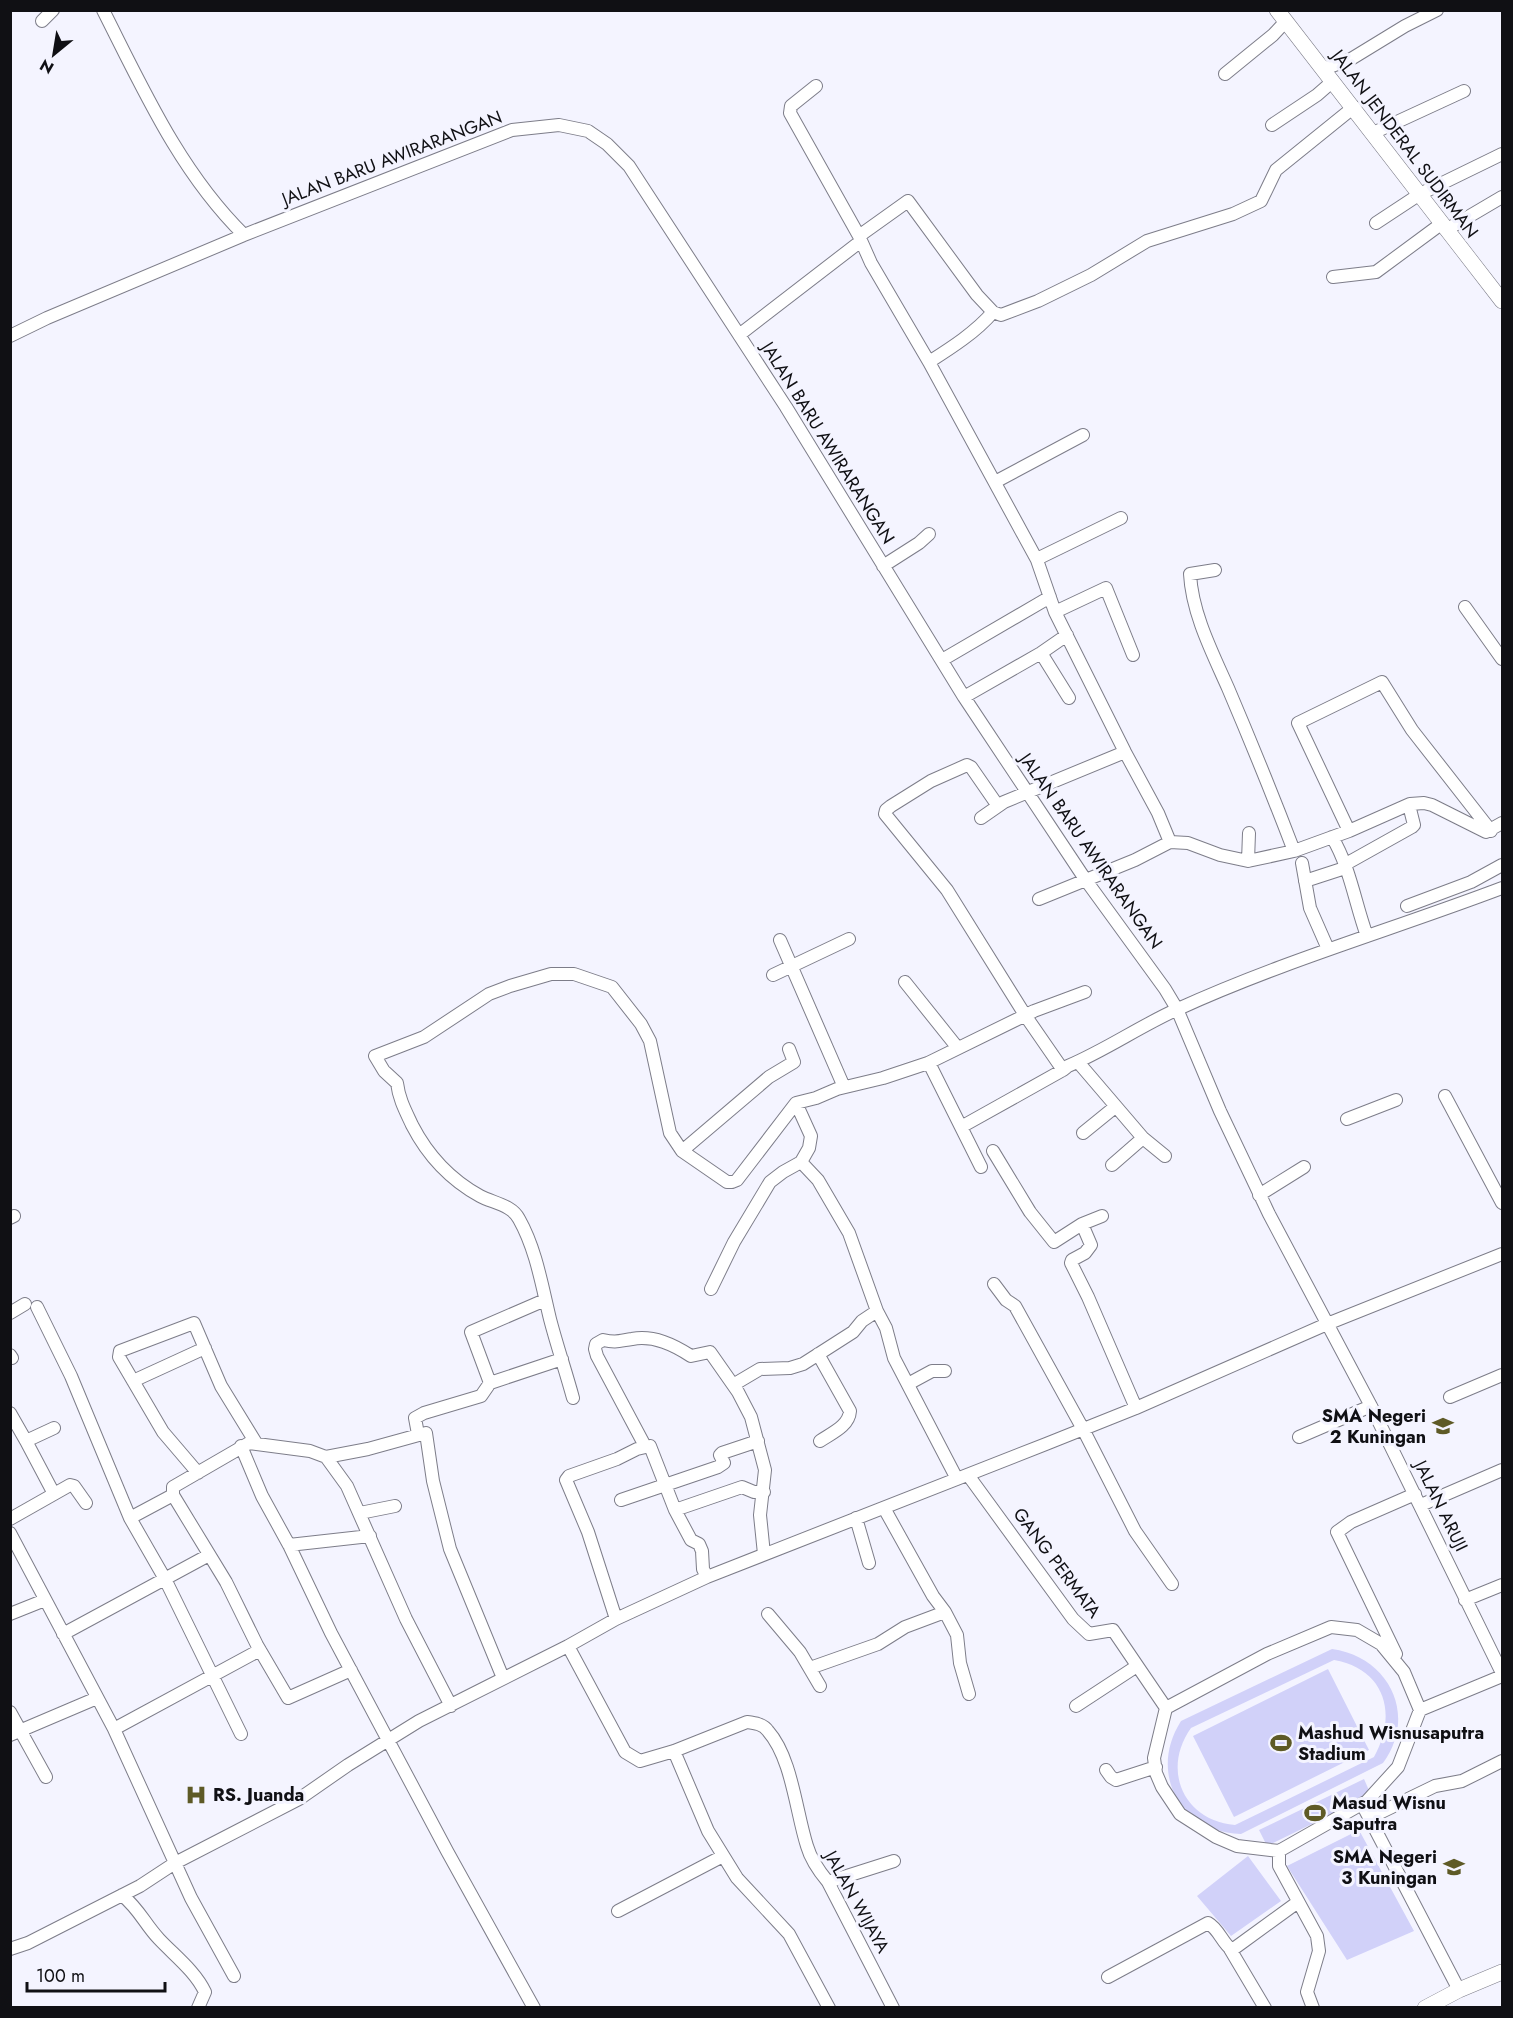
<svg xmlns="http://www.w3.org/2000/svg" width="1513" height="2018" viewBox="0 0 1513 2018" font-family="Jost,sans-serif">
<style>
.green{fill:#d1d1f9;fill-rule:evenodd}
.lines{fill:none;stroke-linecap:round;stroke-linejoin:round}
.minor-casing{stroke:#7d7d89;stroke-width:14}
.major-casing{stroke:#7d7d89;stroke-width:16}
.minor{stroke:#fff;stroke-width:12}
.major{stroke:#fff;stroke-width:15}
.labels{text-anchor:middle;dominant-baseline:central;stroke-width:6;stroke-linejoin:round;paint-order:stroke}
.street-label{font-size:18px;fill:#101014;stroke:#f4f4ff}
.poi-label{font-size:18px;font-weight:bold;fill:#101014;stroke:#f4f4ff;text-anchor:start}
</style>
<rect width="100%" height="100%" fill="#f4f4ff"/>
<path class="green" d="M1332 1649C1389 1657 1418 1715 1383 1763L1241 1834C1180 1832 1148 1773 1181 1721ZM1334 1660C1385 1669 1398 1714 1374 1757L1235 1825C1184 1821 1161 1770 1191 1728Z
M1328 1669 1369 1750 1234 1817 1193 1736Z
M1364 1779 1371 1795 1267 1846 1259 1830Z
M1359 1830 1414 1931 1347 1960 1287 1866Z
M1248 1856 1281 1901 1231 1936 1197 1896Z"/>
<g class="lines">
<defs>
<path id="minor" d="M103 10C143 89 180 172 244 235
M42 21 53 10
M1320 65 1327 68 1351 59 1405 26 1437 10
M1225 74 1273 35 1286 21
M816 86 791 106 790 113 859 236 871 263 929 362 1037 560 1055 612 1125 752 1158 813 1170 842
M1272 125 1317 95 1333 81
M1373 133 1464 91
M1376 223 1420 194 1502 154
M1446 230 1502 197
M859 236 908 201 977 295 993 312
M1333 277 1376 272 1441 224
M739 335 861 241
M10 336 47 318 244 235 512 130 559 125 588 131 607 144 629 166 786 407 964 697 1085 879 1165 989 1177 1009 1220 1111 1269 1214 1371 1406 1502 1673
M929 362C951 348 976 332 993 312L1001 315 1038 301 1091 275 1147 241 1233 214 1261 201 1276 170 1354 107
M995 482 1083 435
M1037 560 1041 557 1121 518
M883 566 919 543 929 534
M1215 570 1190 574C1192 613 1212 652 1228 688 1251 742 1273 796 1294 851
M1465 607 1502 659
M1055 612 1106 588 1133 655
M1041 653 1069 698
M942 660 1050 597
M964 697 1041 653 1067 635
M998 806 971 767 967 765 931 781 891 806 886 810 885 814 947 890 1025 1015 1063 1070
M981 818 1004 802 1125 752
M1349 831 1298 723 1382 682 1412 730 1491 831
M1332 837C1350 867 1355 903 1367 936
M1248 861 1249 833
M1302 863 1310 908 1328 949
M1344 865 1412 827 1414 825 1409 805
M1305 881 1345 868
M1039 899 1135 860 1170 842 1188 843 1220 855 1248 861 1294 851 1349 831 1410 804 1424 803 1432 805 1486 832 1502 823
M1407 906 1471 882 1502 865
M780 940 844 1087
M773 975 849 939
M905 982 957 1047
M789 1049 794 1062 769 1077 682 1151 727 1182H732L737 1180 796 1103 816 1098 837 1089 883 1078 928 1063 1034 1011 1085 992
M1078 1062 1143 1138 1165 1156
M931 1067 981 1167
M1445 1096 1502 1203
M1347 1119 1396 1100
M961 1127 1063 1070 1068 1066C1106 1050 1140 1026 1178 1009 1283 961 1394 929 1502 888
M1083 1133 1115 1107
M993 1151 1030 1212 1054 1242 1082 1224
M801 1162 818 1180 849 1233 877 1311 886 1328 894 1358 957 1479
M1112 1165 1143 1138
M1259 1195 1304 1167
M1102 1216 1082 1224 1091 1245 1085 1253 1072 1260 1071 1263 1088 1297 1136 1408
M10 1218 14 1216
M994 1284 1006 1300 1015 1306 1083 1429 1135 1531 1172 1584
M711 1289 734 1242 770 1182 783 1172 801 1162 809 1148 811 1136 796 1103
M37 1307 71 1376 130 1518 165 1579 241 1734
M10 1313 25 1304
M818 1354 850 1411C849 1426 832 1433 820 1441
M10 1355 12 1358
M133 1381 205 1348
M490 1383 471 1332 545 1300
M908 1384 932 1371H945
M733 1385 760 1369 790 1368 803 1364 853 1332 862 1321 877 1311
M1450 1397 1502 1375
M573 1398C566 1372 557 1346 550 1319 542 1286 536 1249 519 1219 512 1205 493 1203 480 1196 449 1179 428 1156 412 1125 405 1110 399 1099 397 1083L384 1071 375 1056 424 1037 489 994 510 986 551 974H574L612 987 641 1024 650 1041 670 1133 682 1151
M10 1413 26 1441
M54 1428 26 1441 54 1494
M418 1434 415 1418 424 1413 481 1396 490 1383 562 1359
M1299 1437 1371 1406
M241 1446 262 1496 289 1545 331 1633 447 1851 534 2008
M645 1446 597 1356 595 1349 596 1344 603 1340C616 1343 619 1341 632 1339 654 1335 674 1345 691 1356L710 1352 738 1392 751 1417 765 1470 760 1515 764 1554
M326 1457 368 1449 426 1433 433 1481 450 1549 503 1678
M198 1473 163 1432 119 1357 120 1351 194 1323 221 1386 256 1443
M968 1475 1073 1619 1089 1634 1113 1630 1166 1708
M173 1495 226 1582 257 1645 288 1698 351 1670
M621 1500 718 1467 724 1463 720 1455 722 1453 758 1441
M1421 1505 1502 1470
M884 1508 933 1596 945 1612 957 1635 960 1663 969 1694
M675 1510 742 1487 754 1492H764
M360 1513 395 1506
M130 1518 173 1495V1487L249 1443 310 1451 326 1457 347 1486 406 1619 451 1706
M856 1518 869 1563
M10 1519 70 1485 74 1486 86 1503
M10 1533 114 1729 191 1898 234 1976
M289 1545 370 1536
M1465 1600 1502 1585
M10 1614 45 1600
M768 1614 800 1652 820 1686
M616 1619 588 1532 566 1480 569 1476 617 1459 637 1449 650 1446 675 1510 691 1540 699 1544 702 1551 703 1569 707 1577
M63 1634 209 1555
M568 1646 625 1752 640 1761 674 1751 747 1722C755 1723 763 1724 768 1731 792 1758 796 1812 807 1846 811 1860 818 1870 828 1882L893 2008
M1396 1654 1337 1532 1351 1522 1415 1494
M810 1668 878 1644 905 1627 945 1612
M1076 1706 1137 1666
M10 1712 46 1777
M114 1729 260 1650
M10 1735 97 1698
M674 1751 708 1831 737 1878 789 1934 829 2008
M1106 1770 1111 1777 1116 1780 1156 1767
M1362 1804 1459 1990
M1369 1818 1435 1786 1462 1781 1502 1761
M1279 1851 1237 1846 1216 1837 1180 1814 1162 1787 1156 1773 1154 1758 1166 1708 1267 1654 1331 1627 1357 1630 1381 1644 1404 1672 1420 1710
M828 1882 894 1861
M122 1895C140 1910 144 1923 159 1939 175 1956 195 1971 205 1992L198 2008
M618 1911 723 1856
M10 1949 28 1943 140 1886 175 1863 299 1799 348 1765 419 1721 568 1646 616 1619 707 1577 1046 1444 1136 1408 1327 1324 1502 1254
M1230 1949 1265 2008
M1108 1977 1208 1923C1219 1929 1222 1943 1232 1950L1298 1902
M1313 2008 1307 1992 1319 1951 1317 1936 1279 1866V1851L1367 1801 1398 1767 1420 1710 1502 1676"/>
<path id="major" d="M1277 10 1502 301
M1425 2008 1459 1990 1502 1972"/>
</defs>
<use href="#minor" class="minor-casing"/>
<use href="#major" class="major-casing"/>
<use href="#minor" class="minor"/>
<use href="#major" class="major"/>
</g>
<defs>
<symbol id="school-bare" viewBox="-9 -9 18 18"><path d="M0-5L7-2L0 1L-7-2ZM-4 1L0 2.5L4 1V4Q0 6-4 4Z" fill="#5e5a26" stroke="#f4f4ff" stroke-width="2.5" paint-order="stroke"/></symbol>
<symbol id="stadium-bare" viewBox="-9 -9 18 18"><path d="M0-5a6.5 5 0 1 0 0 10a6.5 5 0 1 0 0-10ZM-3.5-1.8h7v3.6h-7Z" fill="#5e5a26" stroke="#f4f4ff" stroke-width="2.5" paint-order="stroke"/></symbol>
<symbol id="hospital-bare" viewBox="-9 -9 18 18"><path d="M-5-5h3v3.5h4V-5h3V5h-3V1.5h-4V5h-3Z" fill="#5e5a26" stroke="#f4f4ff" stroke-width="2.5" paint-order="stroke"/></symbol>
</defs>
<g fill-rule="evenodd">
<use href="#school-bare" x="1428" y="1411" width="30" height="30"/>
<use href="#stadium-bare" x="1266" y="1728" width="30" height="30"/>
<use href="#hospital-bare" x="181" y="1780" width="30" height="30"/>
<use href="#stadium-bare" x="1300" y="1798" width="30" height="30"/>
<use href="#school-bare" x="1439" y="1852" width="30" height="30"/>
</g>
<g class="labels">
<g class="street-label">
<text transform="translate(1405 144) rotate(53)">JALAN JENDERAL SUDIRMAN</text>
<text transform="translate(392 158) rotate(-21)">JALAN BARU AWIRARANGAN</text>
<text transform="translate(828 443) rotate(58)">JALAN BARU AWIRARANGAN</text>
<text transform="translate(1091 851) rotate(55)">JALAN BARU AWIRARANGAN</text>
<text transform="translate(1441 1506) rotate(64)">JALAN ARUJI</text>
<text transform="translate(1057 1563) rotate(53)">GANG PERMATA</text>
<text transform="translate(857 1902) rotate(61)">JALAN WIJAYA</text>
</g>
<g class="poi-label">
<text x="1426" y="1416" text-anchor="end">SMA Negeri<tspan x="1426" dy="21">2 Kuningan</tspan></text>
<text x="1298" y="1733">Mashud Wisnusaputra<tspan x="1298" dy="21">Stadium</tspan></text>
<text x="213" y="1795">RS. Juanda</text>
<text x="1332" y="1803">Masud Wisnu<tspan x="1332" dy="21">Saputra</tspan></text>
<text x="1437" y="1857" text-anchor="end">SMA Negeri<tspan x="1437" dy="21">3 Kuningan</tspan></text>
</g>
</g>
<rect width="1513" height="2018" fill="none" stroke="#101014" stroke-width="24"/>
<g transform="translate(54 54) rotate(210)" stroke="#f4f4ff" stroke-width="4.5" paint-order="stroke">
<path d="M0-4.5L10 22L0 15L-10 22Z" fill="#101014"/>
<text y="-9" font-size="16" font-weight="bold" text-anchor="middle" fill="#101014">N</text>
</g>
<path d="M27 1982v9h138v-9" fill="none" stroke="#101014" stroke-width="3"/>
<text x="36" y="1982" font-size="18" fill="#101014" stroke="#f4f4ff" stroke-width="4.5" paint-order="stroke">100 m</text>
</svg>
